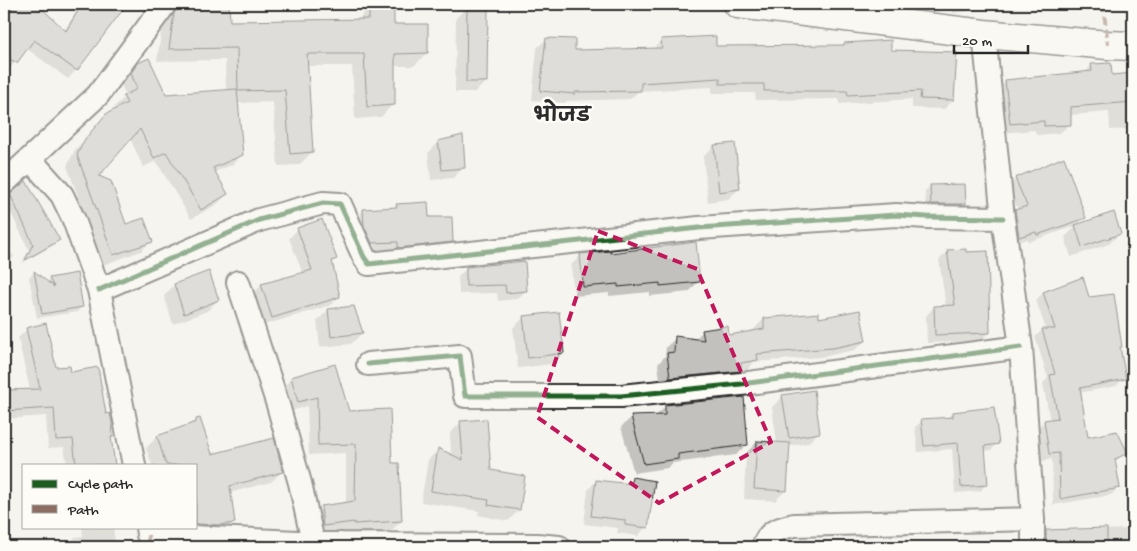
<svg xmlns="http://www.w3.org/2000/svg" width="1137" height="551" viewBox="0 0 1137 551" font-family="'Gochi Hand','Playpen Sans Deva',sans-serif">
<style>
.shadow{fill:#0003}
.building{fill:#c2c1be;stroke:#2b2b2b}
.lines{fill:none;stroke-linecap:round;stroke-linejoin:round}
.minor-casing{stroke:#2b2b2b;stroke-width:26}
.tertiary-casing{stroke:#2b2b2b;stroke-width:31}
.minor{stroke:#fdfcf7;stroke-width:22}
.tertiary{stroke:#fdfcf7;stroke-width:28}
.quiet{stroke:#8d6e63;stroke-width:4;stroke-dasharray:8 4;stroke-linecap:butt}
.cycleway-casing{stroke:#fdfcf7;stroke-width:8}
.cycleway{stroke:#1b5e20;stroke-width:5}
.marked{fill:none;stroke:#c2185b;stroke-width:4;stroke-dasharray:10 6;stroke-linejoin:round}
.labels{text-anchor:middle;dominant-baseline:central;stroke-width:5;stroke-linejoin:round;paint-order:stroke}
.district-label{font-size:20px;font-weight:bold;fill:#2b2b2b;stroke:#fdfcf7}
</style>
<rect width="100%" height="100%" fill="#f5f4ef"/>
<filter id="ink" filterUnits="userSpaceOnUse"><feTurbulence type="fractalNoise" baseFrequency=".02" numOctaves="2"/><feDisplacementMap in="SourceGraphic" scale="10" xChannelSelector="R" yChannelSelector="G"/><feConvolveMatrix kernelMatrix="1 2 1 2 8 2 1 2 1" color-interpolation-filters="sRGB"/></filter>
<g filter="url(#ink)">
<path class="shadow" d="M4 4H31L64 31 81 4H112L122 10 76 70 68 79 26 48 8 71 4 68Z
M906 4H1021L1019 5 953 13 952 5 938 7 937 5 906 6Z
M467 7 486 82 475 92H455L456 18Z
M178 8 228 22 357 21 369 8 427 53 414 66H393V104L381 117 355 119 352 66H306L312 152 299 165 278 166 273 102 237 103 242 154 232 165 214 172 227 194 217 204 191 219 156 161 143 167 130 138 97 176 126 226 151 241 141 251 103 265 67 166 75 150 106 115 116 110 114 107 126 96 121 84 138 64 166 95 226 91 225 60 157 61 162 27 165 21Z
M546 39 574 52 653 49 662 40 715 47 890 51 953 100 944 109 912 108V99L839 104V99L756 100 755 93H712V87L639 91 630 99 566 101 565 103 532 100 537 48Z
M1092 65 1111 77 1133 74V129L1110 130 1109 112 1069 115 1070 124 1060 133 1036 135 1035 130 1001 133 997 90 1006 81 1084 73Z
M4 112 12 120 4 131Z
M1133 133V145L1131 135Z
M439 142 464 167 453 178 431 180 428 153Z
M734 144 739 189 728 199 708 202 703 157 714 146Z
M1016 179 1085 217 1076 226 1120 233 1109 244 1071 257 1065 237 1076 226 1028 242V239L1011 244 1008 219 1018 210 1008 187Z
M26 182 59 240 54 245 22 263 29 250 5 201Z
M931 186 964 204 959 209H926L925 191Z
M397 205 428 219 452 241 442 251 362 253 354 220 364 210 394 208Z
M298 229 335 259 332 263 339 297 331 305 264 325 253 293 262 285 303 274 289 238Z
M4 247 14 256 4 269Z
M948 251 989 332 981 341 927 343 926 316 934 307H946L939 260Z
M581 255H609L698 282 689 292 650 296V292L609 296V293L574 296 571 265Z
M467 268 526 291 517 299 498 301 497 293 459 294 458 276Z
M34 273 46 282 50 279 82 306 77 312 37 318 29 277Z
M174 285 218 300 207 311 173 324 164 296Z
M1043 293 1088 299 1121 347 1119 349 1123 379 1116 386 1079 393 1087 438 1126 453 1114 462 1118 488 1111 495 1053 505 1052 459 1042 461 1037 429 1044 422 1050 421 1043 383 1048 378 1035 337 1042 330H1046L1036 300Z
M328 310 362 333 351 344 320 347 317 321Z
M524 317 563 353 552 364 518 368 513 328Z
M764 319 865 341 855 350 821 357 754 362 747 370 740 371 730 380 661 387 658 364 665 356 666 347 676 338 694 340 703 331 728 337 755 332 754 329Z
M27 329 55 368 70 373 105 415 112 437 110 438 113 465H67L64 447 48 448 46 416 4 419V392L30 390 18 338Z
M292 378 348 412 391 464 401 521 391 531 344 533V531L318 535 314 516 323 507 346 503V453L309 455 307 406 288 412 282 388Z
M783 396 819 432 808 443 788 446 786 490 775 501 744 499 746 453 757 442 777 443 772 407Z
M665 407 746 445 736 455 673 463 667 468 634 473 621 427 632 417H655Z
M953 413 997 444 991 450 984 451 986 485 980 491 955 493 952 449 918 452 915 427 922 421 947 419Z
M461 422 490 471 519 510 508 521 478 515 479 511 421 502 428 460 439 449 451 455 450 433Z
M157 437 211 455 282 472 271 482 229 493 234 523 223 534 196 527V465H152L146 448Z
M632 479 646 527 638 536 617 533 618 528 584 524 588 490 596 481 626 484Z
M1133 526V547H1045V544L1058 531 1131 529Z
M82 527H113L115 543 113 547H67L75 537 83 536Z"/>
<path class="building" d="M15 4H37L66 31 82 4H127L77 71 34 40 17 63 4 56V21Z
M229 5 230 21 369 19V7H394V24H428V53L395 54V105L367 107 364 54H307L313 152 290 154 285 90 238 91 237 48 169 49 174 13 178 7Z
M467 6H488L487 82H466Z
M716 36V46L844 45V43L891 40V50L957 52 954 100 920 99 921 91 848 95 847 91H764V84H720V78L641 83V91L575 92V94L540 91 546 38 575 39V50L662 48 661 39Z
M149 58 166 94 237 89 243 155 213 168 228 194 201 210 166 152 154 158 140 129 99 176 111 181 126 224 144 218 153 242 113 255 77 155 85 139 106 114 127 103 123 96 137 89 131 73 138 63Z
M1111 63 1112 75 1133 73V102L1071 107V125L1044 126V121L1010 124 1005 80 1092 71 1091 64Z
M463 135 465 168 442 170 438 141Z
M735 143 740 189 719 192 714 145Z
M1064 157 1086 218 1037 235 1036 232 1019 237 1015 210 1027 206 1015 178Z
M26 181 60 240 25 260 33 244 10 194Z
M965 184 966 204H931L930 185Z
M428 202 429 217H452L453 242 398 248V242L372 243 364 226 363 209 397 207 396 204Z
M1114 212 1121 234 1082 247 1075 225Z
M322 219 337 259 332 261 340 297 272 318 261 284 312 270 297 228Z
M696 242 700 282 660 286V283L618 287V284L583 287 580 254 610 251V253Z
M966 249V252L988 251 990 333 935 335 934 306 955 305 947 250Z
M525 261 527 291 506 293 505 285 466 286V267Z
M34 271 54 287 49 278 77 273 83 307 42 314Z
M209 271 219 300 184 314 174 284Z
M1083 277 1089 297 1114 294 1122 347H1120L1126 379 1080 388 1088 437 1117 431 1128 453 1115 459 1120 488 1060 499 1059 453 1049 454 1044 420 1058 418 1050 375 1055 374 1042 329H1055L1043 292Z
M354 306 363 333 331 337 328 309Z
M860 310 866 341 833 348 757 354 758 360 741 363V371L670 378 667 353 674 352 675 336 704 340 702 330 728 326 729 335 764 329V318L819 313V318Z
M559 312 564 353 528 358 523 316Z
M46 323 56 367 70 366 71 372 98 367 106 414 110 413 112 422 113 437H111L115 465H76L73 439 56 440 54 408 4 411V390L40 389 26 328Z
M335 364 349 411 390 409 392 463H399L402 521 354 524V522L323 526 321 506 355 501 356 444 318 445 317 397 298 402 291 377Z
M814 390 820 433 789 438 782 395Z
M744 397 748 445 678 454V459L644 464 631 416 665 415V405Z
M994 407 999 444 985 446 988 485 961 487 958 443 924 446 921 419 953 417V412Z
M200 418 212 454 274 438 283 472 230 486 235 523 220 525 196 524V465H166L157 436 196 422V419Z
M487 419 491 470 525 476 520 510 488 505 489 500 431 491 438 448 463 460 460 421Z
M757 441 790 443 787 491 754 489Z
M632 477 655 481 648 528 625 525V520L591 516 596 480 631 484Z
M1107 528V547H1046V530Z"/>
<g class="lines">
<defs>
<path id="minor" d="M984 34 1003 218 1021 347 1033 519V547
M30 159 62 195 74 220 99 290 134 465
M4 183 98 95 165 4
M238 282 278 405 300 483 313 542
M99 290 259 220 323 203 340 204 364 257 369 264 699 228 896 215 927 217 1003 218
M368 364 460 356 465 396H621L741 384 1021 347
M147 527 148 535 342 544 537 545 559 547
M763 547C769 530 778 529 794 525L1033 519"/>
<path id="tertiary" d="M738 4 984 34 1108 45 1133 46"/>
</defs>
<use href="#minor" class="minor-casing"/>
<use href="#tertiary" class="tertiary-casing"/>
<use href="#minor" class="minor"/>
<use href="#tertiary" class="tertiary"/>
<path class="quiet" d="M1103 4 1108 45
M148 535 149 547"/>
<defs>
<path id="cycleway" d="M99 290 259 220 323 203 340 204 364 257 369 264 699 228 896 215 927 217 1003 218
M368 364 460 356 465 396H621L741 384 1021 347"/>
</defs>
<use href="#cycleway" class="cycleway-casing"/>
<use href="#cycleway" class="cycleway"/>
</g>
</g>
<path d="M0 0H1137V551H0ZM598 231 697 269 771 442 659 503 537 417Z" fill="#f5f4ef" fill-opacity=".55" fill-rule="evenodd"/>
<path class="marked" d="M598 231 697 269 771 442 659 503 537 417Z"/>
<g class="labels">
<g class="district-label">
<text x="562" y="117">भोजड</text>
</g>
</g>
<rect width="1137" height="551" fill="none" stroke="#fdfcf7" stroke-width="20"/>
<rect x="10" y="10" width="1117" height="531" fill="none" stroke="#2b2b2b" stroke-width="2" filter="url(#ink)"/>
<rect x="22" y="464" width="175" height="65" fill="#fdfcf7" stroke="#a9a8a5"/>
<rect x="32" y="480" width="25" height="8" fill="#1b5e20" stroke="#a9a8a5"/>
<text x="68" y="488" font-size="15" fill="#2b2b2b">Cycle path</text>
<rect x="32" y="505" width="25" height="8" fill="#8d6e63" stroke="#a9a8a5"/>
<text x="68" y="514" font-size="15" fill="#2b2b2b">Path</text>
<path d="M954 45v8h74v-8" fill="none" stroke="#2b2b2b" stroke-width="2.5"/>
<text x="962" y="45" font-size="15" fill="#2b2b2b" stroke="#fdfcf7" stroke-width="4" paint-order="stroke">20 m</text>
</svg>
